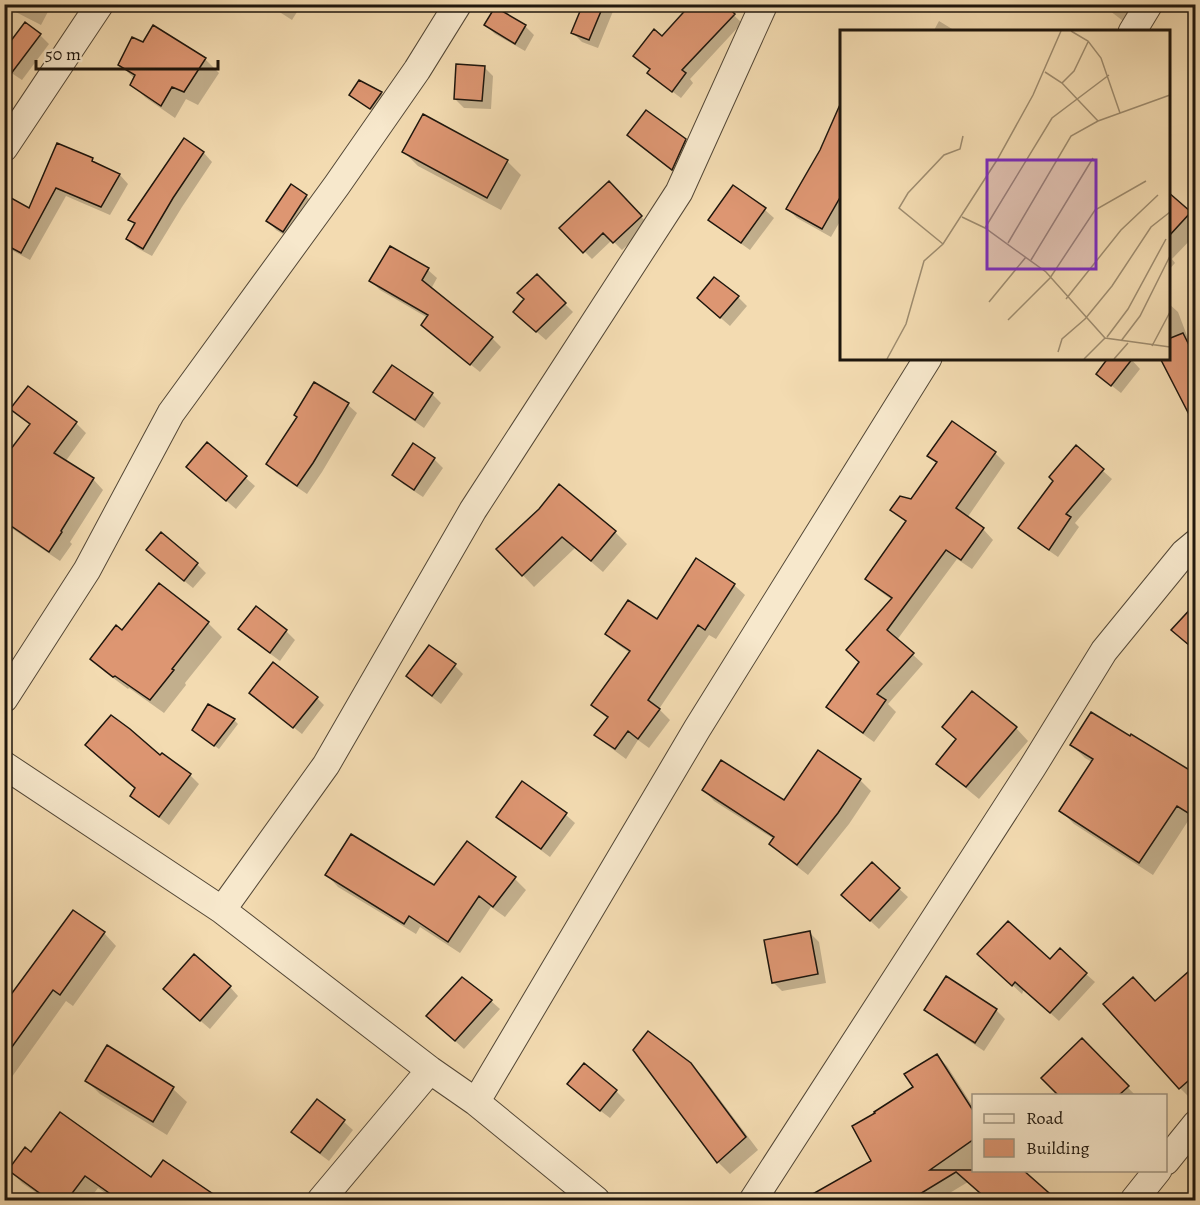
<svg xmlns="http://www.w3.org/2000/svg" width="1200" height="1205" viewBox="0 0 1200 1205" font-family="Alegreya,serif">
<style>
.shadow{fill:#0003}
.building{fill:#dd9672;stroke:#1e160d;stroke-width:1.5}
.lines{fill:none;stroke-linecap:round;stroke-linejoin:round}
.minor-casing{stroke:#534736;stroke-width:29}
.minor{stroke:#f7e8cc;stroke-width:27}
.inset-road{fill:none;stroke:#9e8c6f;stroke-width:1.5}
.view{fill:#7b2cbf;fill-opacity:0.15;stroke:#7b2cbf;stroke-width:3}
.inset-edge{fill:none;stroke:#1e160d;stroke-width:3}
</style>
<rect width="100%" height="100%" fill="#f3dbb1"/>
<filter id="stains"><feTurbulence type="fractalNoise" baseFrequency=".00333" numOctaves="4"/><feColorMatrix values="0 0 0 0 .2 0 0 0 0 .09 0 0 0 0 .02 0 0 0 .5 -.17"/></filter>
<radialGradient id="worn" r=".72"><stop offset=".6" stop-color="#630" stop-opacity="0"/><stop offset="1" stop-color="#630" stop-opacity=".3"/></radialGradient>
<path class="shadow" d="M4 4H52L41 25 4 6Z
M267 4H302L292 20Z
M585 4H616L598 48 582 42 573 33Z
M722 4 742 23 690 79 693 83 681 98 657 80 651 70 635 56 662 38Z
M1101 4H1141L1127 24Z
M495 9 525 26 534 35 525 51 495 34 486 25Z
M939 21 957 32H933Z
M40 35 49 44 22 80 7 70Z
M144 44 205 59 219 73 198 105 186 99 175 118 146 98 132 85 135 79 120 65Z
M484 67 493 76 491 109 464 108 455 99Z
M360 82 381 93 385 97 375 112 355 99Z
M424 117 507 161 521 175 501 210 418 166 404 152Z
M842 122V218L831 237 797 218 788 209Z
M629 135 685 140 694 149 681 177 637 144Z
M184 140 204 153 212 162 182 207 152 256 137 248 128 239 136 226 130 220Z
M58 145 92 160 98 165 120 175 128 184 110 215 66 196 30 260 4 246V200L29 210Z
M609 183 649 225 622 250 612 240 592 259 561 228Z
M291 186 307 197 315 205 292 240 276 230 268 221Z
M1168 194 1196 219V234L1172 259 1175 263 1168 271Z
M765 210 774 218 750 250 719 228 710 219Z
M428 270 437 278 431 289 492 338 501 347 480 372 431 333 423 325 428 318 380 290 371 281Z
M537 276 573 312 546 340 524 321 526 299Z
M738 297 747 306 730 326 708 307Z
M1168 303 1178 312 1189 341 1196 351V409L1163 365 1160 358H1168Z
M1130 358 1140 369 1121 393 1107 382Z
M314 384 348 405 357 413 322 472 307 494 276 473 268 464 299 418Z
M375 391 432 394 441 403 424 428 384 400Z
M12 409 76 423 86 433 65 462 93 479 103 490 70 542 72 544 60 561 4 523V460L30 425Z
M207 444 255 486 236 509 196 475Z
M1076 447 1112 479 1075 523 1079 527 1058 557 1029 537 1020 528 1055 481Z
M995 453 1005 463 967 518 983 529 993 540 972 569 957 559 897 640 923 664 888 704 896 712 874 742 839 717 828 707 861 662 892 600 877 589 867 578 907 523 892 510 912 501 937 464 929 456Z
M434 459 443 468 423 497 403 484 394 475Z
M540 510 615 532 627 544 603 572 575 548 534 587 498 549Z
M157 559 197 564 206 573 193 588Z
M160 585 208 623 222 637 185 683 186 685 164 713 129 688 128 689 105 672 92 659 123 632Z
M734 585 745 595 716 639 709 635 659 709 670 720 649 748 638 740 626 759 607 745 596 735 608 719 593 705 630 653 617 644 607 634 657 621Z
M240 629 286 631 295 640 280 661 249 638Z
M455 666 463 674 441 704 416 685 408 676Z
M317 698 324 705 302 734 259 700Z
M234 720 238 724 219 749 198 734Z
M1016 728 1028 741 979 799 951 776 938 764 957 740Z
M1072 745 1196 775V821L1190 818 1153 875 1074 824 1061 811 1092 762 1085 758Z
M818 752 860 780 871 791 849 824 808 875 781 854 771 844 774 839 714 801 704 790 785 802Z
M163 755 190 775 199 784 169 825 141 804 132 796Z
M522 783 566 815 575 823 550 857 507 825 498 816Z
M467 843 515 879 526 890 505 917 491 907 460 953 420 927 416 934 338 887 327 875 434 887Z
M872 864 908 897 879 929 852 904Z
M104 933 116 946 73 1006 66 1001 4 1088V1007Z
M810 933 819 942 826 983 782 991 773 982Z
M1050 961 1086 974 1095 982 1059 1021 1024 989 1022 994 988 963Z
M1196 970V1096L1192 1100 1180 1088 1155 1002Z
M946 978 996 1010 1005 1019 984 1051 935 1018 926 1009Z
M230 987 238 996 210 1029 174 998Z
M491 1001 500 1009 464 1049 437 1025Z
M1082 1040 1136 1096H1060L1043 1078Z
M108 1048 173 1089 187 1102 167 1135 100 1094 87 1081Z
M936 1055 947 1066 974 1108V1170H1021L1055 1200H989L968 1182 938 1200H831L824 1189 873 1161 915 1088Z
M690 1064 703 1077 758 1150 730 1174 718 1162Z
M569 1084 616 1091 625 1100 610 1118 577 1093Z
M317 1101 344 1122 353 1130 329 1161 302 1141 293 1132Z
M31 1154 152 1179 213 1196 217 1200H126L119 1195 115 1200 98 1188 89 1200H47L22 1183 10 1170Z"/>
<path class="building" d="M583 4H604L589 40 571 33Z
M691 4H724L735 14 682 70 686 73 672 92 647 73 650 69 633 56 654 29 662 36Z
M495 7 526 25 515 44 484 25Z
M25 22 41 34 4 83V50Z
M153 25 206 58 184 92 172 87 161 106 130 85 135 75 118 65 132 37 143 42Z
M456 64 485 66 482 101 454 99Z
M359 80 382 92 370 109 349 95Z
M842 100V194L822 229 786 209 820 150Z
M646 110 686 139 672 170 627 135Z
M423 114 508 160 487 198 402 152Z
M184 138 204 152 173 198 143 249 126 239 135 223 128 220Z
M57 143 93 158 92 161 120 174 101 207 56 188 21 253 4 244V194L29 208Z
M609 181 642 216 613 243 603 233 583 253 559 228Z
M291 184 307 195 283 232 266 221Z
M733 185 766 208 741 243 708 220Z
M1168 192 1191 212 1168 237Z
M390 246 429 268 422 280 493 337 470 365 421 325 428 315 369 281Z
M537 274 566 303 536 332 513 312 524 299 517 293Z
M714 277 739 296 720 318 697 298Z
M1183 333 1196 359V428L1160 358H1168V339Z
M1108 358H1133L1111 386 1096 374Z
M392 365 433 393 415 420 373 392Z
M314 382 349 403 313 463 297 486 266 464 297 417 294 415Z
M28 386 77 422 54 453 94 478 61 531 62 532 49 552 4 521V458L30 424 10 409Z
M952 421 996 452 956 508 984 528 961 560 946 550 887 630 914 653 877 694 886 700 863 733 826 707 859 662 846 650 892 598 865 579 906 521 890 510 900 496 911 499 937 462 927 456Z
M207 442 247 476 226 501 186 467Z
M413 443 435 458 414 490 392 475Z
M1076 445 1104 469 1066 514 1071 517 1049 550 1018 528 1053 481 1049 477Z
M559 484 616 531 591 561 562 537 522 576 496 549 539 509Z
M161 532 198 563 184 581 146 550Z
M696 558 735 584 705 630 698 625 648 700 660 709 638 739 628 731 615 749 594 735 608 717 591 705 630 651 605 634 628 600 657 619Z
M159 583 209 622 172 669 174 670 150 700 115 676 113 677 90 659 116 625 122 630Z
M1196 603V651L1171 630Z
M256 606 287 630 270 653 238 629Z
M429 645 456 664 432 696 406 676Z
M273 662 318 697 293 728 249 693Z
M972 691 1017 727 966 787 936 764 956 739 942 727Z
M208 704 235 719 214 746 192 730Z
M1091 712 1130 736 1131 734 1196 774V818L1177 806 1139 863 1059 811 1093 759 1070 745Z
M111 715 130 729 160 755 162 753 191 774 159 817 130 796 135 788 85 745Z
M818 750 861 779 838 813 797 865 769 844 774 837 702 790 721 760 784 800Z
M522 781 567 813 541 849 496 817Z
M351 834 434 885 467 841 516 877 493 907 479 896 448 942 409 916 404 924 325 875Z
M872 862 900 888 870 921 841 895Z
M73 910 105 932 60 995 53 990 4 1058V1004Z
M1008 921 1050 959 1060 948 1087 973 1050 1013 1015 982 1012 986 977 954Z
M810 931 818 974 772 983 764 940Z
M194 954 231 986 200 1021 163 989Z
M1196 965V1074L1179 1089 1103 1004 1133 977 1155 1001Z
M946 976 997 1009 975 1043 924 1010Z
M462 977 492 1000 455 1041 426 1016Z
M648 1031 691 1063 746 1137 717 1163 633 1050Z
M1082 1038 1129 1086 1119 1095H1058L1041 1078Z
M107 1045 174 1087 153 1122 85 1081Z
M937 1054 974 1112V1139L930 1170H1023L1057 1200H988L956 1172 910 1200H802L871 1161 852 1126 875 1113 874 1112 913 1087 904 1074Z
M584 1063 617 1090 600 1111 567 1084Z
M317 1099 345 1120 320 1153 291 1132Z
M60 1112 151 1177 163 1160 222 1200H119L85 1176 67 1200H49L8 1170 25 1147 31 1152Z"/>
<g class="lines">
<defs>
<path id="minor" d="M1132 32 1149 4
M4 148 100 4
M4 699 87 570 171 413 337 185 417 70 458 4
M4 765 222 910 430 1070 476 1102 596 1200
M222 910 326 765 473 510 679 192 764 4
M476 1102 697 729 928 358
M1166 1161 1196 1124
M321 1200 430 1070
M753 1200 1032 768 1104 651 1184 553 1196 543
M1134 1200 1158 1170"/>
</defs>
<use href="#minor" class="minor-casing"/>
<use href="#minor" class="minor"/>
</g>
<g transform="translate(840 30)">
<rect width="330" height="330" fill="#f3dbb1"/>
<path class="inset-road" d="M231 1 248 11 261 28 280 83M205 42 222 53 258 91M222 53 234 41 248 12M122 187 145 198 206 242 265 308 330 317M145 198 212 88 269 45M168 213 231 106 258 91 330 65M103 214 59 178 68 163 104 125 120 119 123 106M191 230 253 128M226 269 281 200 318 165M149 272 186 227M168 290 210 248 255 180 306 151M267 307 288 279 326 209M281 311 300 286 330 226M312 316 330 282M218 322 222 309 245 289 272 256 311 197 330 182M47 329 66 294 84 231 103 214 157 130 193 65 221 1M244 329 265 308M274 329 288 313"/>
<path class="view" d="M147 130H256V239H147Z"/>
<rect width="330" height="330" class="inset-edge"/>
</g>
<rect width="1200" height="1205" fill="none" stroke="#f3dbb1" stroke-width="24"/>
<rect x="6" y="6" width="1188" height="1193" fill="none" stroke="#1e160d" stroke-width="3"/>
<rect x="12" y="12" width="1176" height="1181" fill="none" stroke="#1e160d" stroke-width="1.5"/>
<rect x="972" y="1094" width="195" height="78" fill="#f7e8cc" stroke="#a09480" stroke-width="1.5"/>
<rect x="984" y="1114" width="30" height="9" fill="#f7e8cc" stroke="#a09480" stroke-width="1.5"/>
<text x="1026" y="1124" font-size="18" fill="#1e160d">Road</text>
<rect x="984" y="1139" width="30" height="18" fill="#dd9672" stroke="#a09480" stroke-width="1.5"/>
<text x="1026" y="1154" font-size="18" fill="#1e160d">Building</text>
<path d="M36 60v9h182v-9" fill="none" stroke="#1e160d" stroke-width="3"/>
<text x="45" y="60" font-size="18" fill="#1e160d" stroke="#f7e8cc" stroke-width="4.5" paint-order="stroke">50 m</text>
<rect width="100%" height="100%" filter="url(#stains)"/>
<rect width="100%" height="100%" fill="url(#worn)"/>
</svg>
